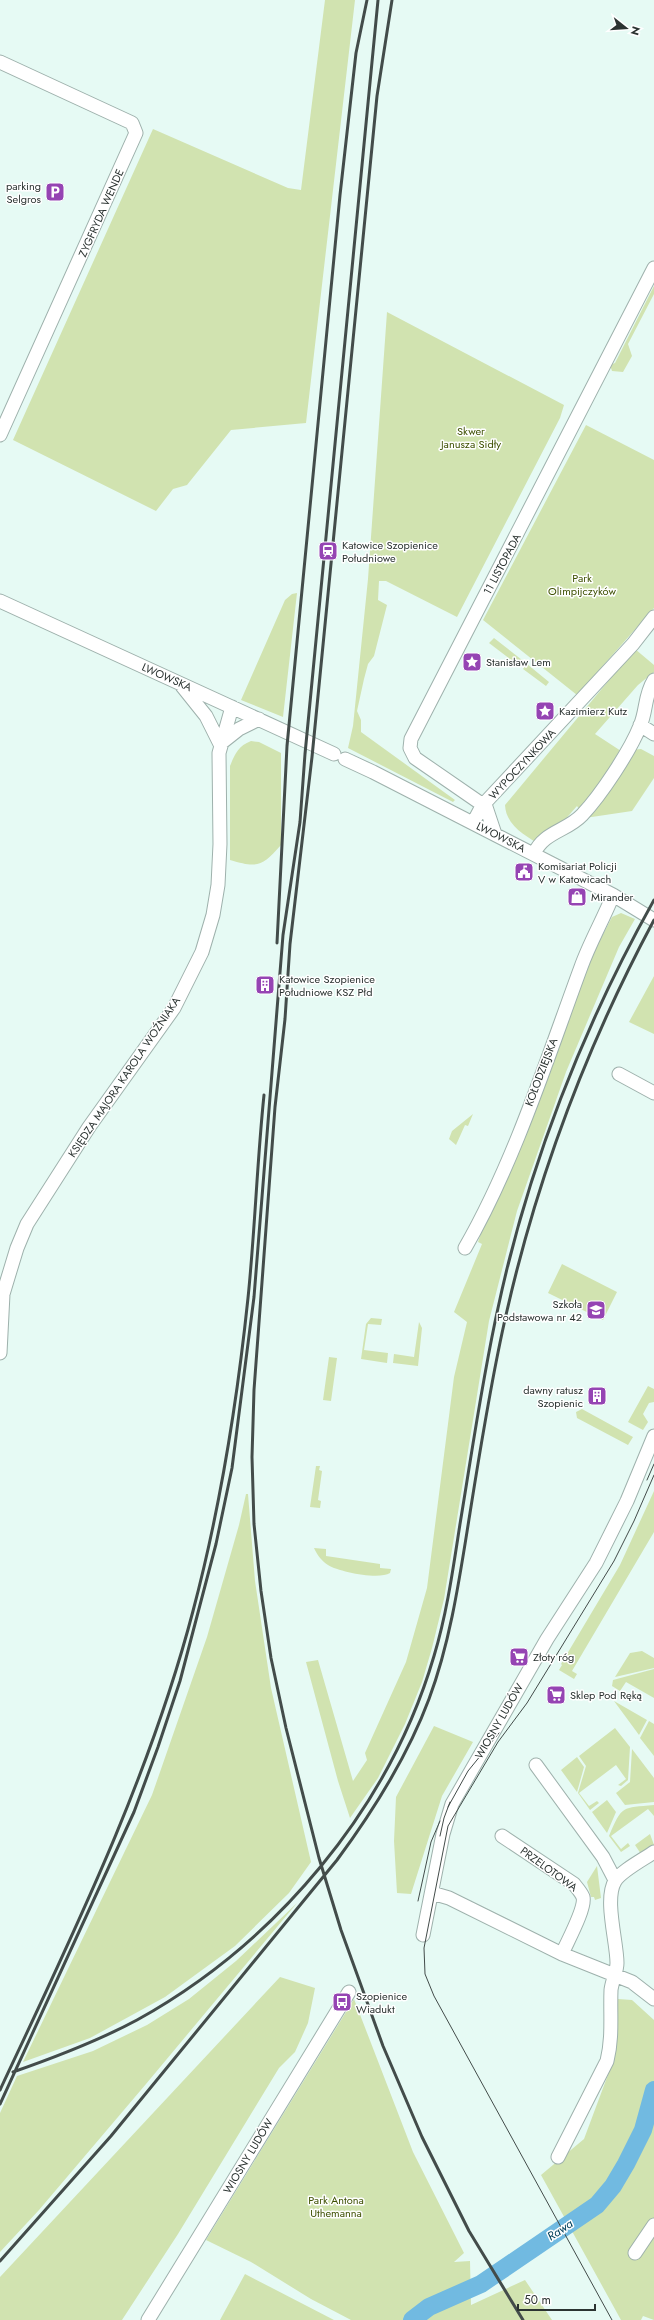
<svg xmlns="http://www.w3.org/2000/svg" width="654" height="2320" viewBox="0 0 654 2320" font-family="Jost,sans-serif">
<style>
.green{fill:#d1e3b0}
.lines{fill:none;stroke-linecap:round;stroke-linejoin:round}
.river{stroke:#71bae1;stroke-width:18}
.minor-casing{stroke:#9eb1ac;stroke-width:15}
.minor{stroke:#fff;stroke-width:13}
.tram{stroke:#434c4a;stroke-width:1}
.rail{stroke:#434c4a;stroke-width:3}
.labels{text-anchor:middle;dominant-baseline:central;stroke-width:3;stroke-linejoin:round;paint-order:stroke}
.poi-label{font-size:11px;fill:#2b3331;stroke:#fff;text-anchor:start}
.street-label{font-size:11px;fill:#2b3331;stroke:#fff}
.park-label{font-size:11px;fill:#3e5002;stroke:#fff}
.water-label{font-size:12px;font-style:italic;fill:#00405b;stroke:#fff}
</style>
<rect width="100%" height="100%" fill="#e6faf4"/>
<path class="green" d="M325 0H355L306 423 231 430 187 485 173 489 156 511 13 440 153 129 288 188 301 190Z
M654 286V294L628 344 632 356 623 372 612 371 610 365 615 363Z
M387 312 564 405 560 418 457 617 386 581H379L378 600 387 605 374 656 368 664 364 679 357 711 361 720V732L455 800 453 802 348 748 353 726 368 579Z
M586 425 654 460V608L577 695 483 620Z
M297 593 283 717 241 700 285 600 292 594Z
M494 638 522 660 518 665 489 643Z
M635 649 654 665V672L638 685 595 734 621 751 641 749 654 756V778L632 811 585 818 577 806 542 846C526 836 506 826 505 805Z
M527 664 549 682 546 686 523 669Z
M251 741 259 742 281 753V845C262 867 257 868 230 860V766C235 754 238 746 251 741Z
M621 913 635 919 619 947 566 1072 517 1211 489 1321 444 1599 432 1648 422 1682 405 1724 378 1778 350 1818 338 1781 306 1662 318 1660 353 1781 367 1760 365 1753 406 1662 427 1588 454 1377 467 1322 454 1312 482 1244 478 1242 483 1227 588 964 612 917Z
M654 976V1034L629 1022Z
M473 1114 468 1126 465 1125 456 1145 449 1139 452 1131Z
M562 1264 617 1292 603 1320 548 1293Z
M371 1318 382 1319 381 1325 368 1324 364 1350 388 1353 387 1363 361 1359 366 1324Z
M419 1322 422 1328 418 1366 393 1363 394 1354 414 1357Z
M329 1357 337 1358 331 1401 323 1400Z
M648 1386 654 1389V1402L649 1403 643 1414 648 1422 643 1430 628 1422Z
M582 1409 633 1437 628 1445 577 1418 576 1412Z
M316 1466H320L319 1470 322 1471 318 1500 321 1501 320 1508 310 1507Z
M654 1491V1532L572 1671 577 1674 574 1679 559 1670 562 1665 561 1664 620 1565Z
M246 1494H248L255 1581 271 1688 311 1862 289 1893 235 1946 165 1997 90 2038 23 2062 152 1795 207 1637 239 1525Z
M314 1548 326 1549V1556L380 1564V1568L391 1569 390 1573C379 1580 339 1572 328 1565 322 1561 317 1555 314 1548Z
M642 1651 654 1658V1668L615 1677 630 1653Z
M654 1669V1698L626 1682 620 1691 612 1686 613 1680Z
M614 1701 647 1720 639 1735Z
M649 1721 654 1724V1756L640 1738Z
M434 1726 473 1742 442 1796 411 1894 397 1893 394 1841 396 1797Z
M615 1728 630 1747 628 1780 621 1786 618 1785 626 1779 616 1765 579 1793 589 1806 597 1801 599 1803 590 1810 578 1793 586 1766 579 1756Z
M632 1749 654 1778V1802L625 1805 616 1793 630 1782Z
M577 1757 584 1767 577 1792 561 1770Z
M607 1800 616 1812 607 1833 592 1812Z
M654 1805V1816L648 1809 611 1836 621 1849 628 1843 630 1846 621 1852 609 1836C622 1805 622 1808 654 1805Z
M650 1834 654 1845 641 1854 635 1845Z
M597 1866 601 1898 595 1900 594 1897H591L587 1882Z
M297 1903 146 2084 39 2210 0 2252V2113L17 2076 93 2051 147 2025 189 1999 236 1961Z
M280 1977 315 1988 308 2023 295 2052 279 2068 178 2234 122 2320H0V2277Z
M354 1999 413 2152 464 2253 454 2262 470 2261 471 2305 525 2280 552 2320H351L311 2299 251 2262 206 2240Z
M618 1999 632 2000 654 2020V2320L643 2316 641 2320H621L541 2175 584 2139 615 2056Z
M245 2274 334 2320H220Z"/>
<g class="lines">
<path class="river" d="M412 2320 429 2307 481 2284 597 2205 613 2186 626 2164 643 2130 654 2090"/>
<defs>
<path id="minor" d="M0 62 132 123 136 133 0 435
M0 601 334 754
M182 686 206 716 220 744
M640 725 654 734
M220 744 239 729 259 719
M345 759 373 772 613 895 654 920
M473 823 482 806 633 644 654 617
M495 834 486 807 415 758 410 748 411 739 654 268
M534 854C543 832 567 831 582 815 601 795 630 751 640 726 647 710 644 696 654 680
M619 1074 654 1093
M465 1248C514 1163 547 1059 581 967 590 942 603 920 613 895
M0 1353 3 1294 17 1248 27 1224 89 1127 174 1008 202 952 213 915 218 885 220 844 219 753 232 707
M536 1765 603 1857 615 1880
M502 1836 574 1884C577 1888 581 1892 583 1897 586 1908 567 1942 562 1954
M432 1893 449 1898 562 1954 632 1982 654 1999
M423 1935 443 1834 452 1804 547 1639 596 1563 627 1501 654 1436
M558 2157 607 2061C613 2037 610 2014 611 1990 612 1981 617 1972 617 1963 617 1942 604 1899 615 1881 621 1871 644 1859 654 1852
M635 2253 654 2225
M148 2320 349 1992"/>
</defs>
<use href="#minor" class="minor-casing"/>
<use href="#minor" class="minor"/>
<path class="tram" d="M647 1480 654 1464
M448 1807 468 1771 499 1733
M440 1836 444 1818 450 1802
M418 1901 431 1842 440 1821
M612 2320 434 1996 425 1974 424 1948 448 1826 498 1742 527 1703 614 1561 634 1521 654 1475"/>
<path class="rail" d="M392 0 377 96 312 757 290 944 285 1019 275 1107 254 1390 252 1457 254 1524 261 1591 271 1658 286 1728 319 1858 341 1930 383 2046 422 2137 469 2231 523 2320
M277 943 287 746 340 195 356 53 367 0
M13 2072C56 2057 98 2041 137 2020 276 1943 389 1809 434 1656 447 1613 453 1569 460 1524 472 1452 482 1380 498 1308 528 1167 583 1027 654 900
M0 2090C73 1934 149 1779 193 1611 220 1509 237 1403 248 1298 255 1230 257 1162 264 1095
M0 2104 134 1812 158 1747 180 1681 216 1544 232 1468 254 1297 283 935 300 822 305 754 378 0
M0 2261 111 2136 337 1860C374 1810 407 1758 429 1699 451 1640 460 1575 470 1513 480 1450 490 1387 504 1324 535 1183 586 1047 654 920"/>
</g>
<defs>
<symbol id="parking-square" viewBox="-11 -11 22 22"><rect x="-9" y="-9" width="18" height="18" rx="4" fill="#9544b3" stroke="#fff"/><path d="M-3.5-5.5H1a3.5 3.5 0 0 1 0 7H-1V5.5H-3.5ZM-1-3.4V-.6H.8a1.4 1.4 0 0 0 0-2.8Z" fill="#fff"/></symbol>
<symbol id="station-square" viewBox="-11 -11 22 22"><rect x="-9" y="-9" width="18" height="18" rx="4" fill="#9544b3" stroke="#fff"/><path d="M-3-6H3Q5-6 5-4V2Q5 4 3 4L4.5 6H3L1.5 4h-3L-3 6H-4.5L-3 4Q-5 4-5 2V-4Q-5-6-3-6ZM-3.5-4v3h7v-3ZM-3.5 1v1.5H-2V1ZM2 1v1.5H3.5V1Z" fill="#fff"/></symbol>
<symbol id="sight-square" viewBox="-11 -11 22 22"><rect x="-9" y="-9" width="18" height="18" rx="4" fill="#9544b3" stroke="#fff"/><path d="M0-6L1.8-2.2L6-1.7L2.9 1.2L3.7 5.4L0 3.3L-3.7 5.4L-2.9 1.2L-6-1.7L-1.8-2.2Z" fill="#fff"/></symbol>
<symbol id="civic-square" viewBox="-11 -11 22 22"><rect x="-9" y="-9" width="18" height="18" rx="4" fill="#9544b3" stroke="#fff"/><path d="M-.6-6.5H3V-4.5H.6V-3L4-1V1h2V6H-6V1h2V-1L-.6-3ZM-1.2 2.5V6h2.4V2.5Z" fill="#fff"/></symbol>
<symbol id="shop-square" viewBox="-11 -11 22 22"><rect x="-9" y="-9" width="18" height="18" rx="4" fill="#9544b3" stroke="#fff"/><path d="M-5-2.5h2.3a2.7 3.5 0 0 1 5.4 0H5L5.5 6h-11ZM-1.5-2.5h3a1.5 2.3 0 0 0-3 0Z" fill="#fff"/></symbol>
<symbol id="building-square" viewBox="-11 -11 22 22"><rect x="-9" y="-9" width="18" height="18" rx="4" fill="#9544b3" stroke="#fff"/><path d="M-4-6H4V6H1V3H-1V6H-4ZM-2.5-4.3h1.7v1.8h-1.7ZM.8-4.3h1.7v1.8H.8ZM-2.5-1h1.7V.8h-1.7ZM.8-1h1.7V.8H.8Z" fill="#fff"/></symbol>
<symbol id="school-square" viewBox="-11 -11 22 22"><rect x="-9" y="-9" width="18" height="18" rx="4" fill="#9544b3" stroke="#fff"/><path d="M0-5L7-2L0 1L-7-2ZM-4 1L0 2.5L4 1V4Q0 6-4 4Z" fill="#fff"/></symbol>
<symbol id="supermarket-square" viewBox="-11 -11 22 22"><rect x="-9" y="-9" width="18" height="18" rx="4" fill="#9544b3" stroke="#fff"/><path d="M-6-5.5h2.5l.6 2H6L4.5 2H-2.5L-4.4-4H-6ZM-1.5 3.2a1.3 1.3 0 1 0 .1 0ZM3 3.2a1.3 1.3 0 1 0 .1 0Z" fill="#fff"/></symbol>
<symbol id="bus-square" viewBox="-11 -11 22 22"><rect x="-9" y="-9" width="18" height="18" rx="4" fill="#9544b3" stroke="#fff"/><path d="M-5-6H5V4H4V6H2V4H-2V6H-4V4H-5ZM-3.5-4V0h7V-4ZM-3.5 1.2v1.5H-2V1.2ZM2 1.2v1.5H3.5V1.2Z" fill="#fff"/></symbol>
</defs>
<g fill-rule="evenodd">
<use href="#parking-square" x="44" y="181" width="22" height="22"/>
<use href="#station-square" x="317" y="540" width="22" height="22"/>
<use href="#sight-square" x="461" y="651" width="22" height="22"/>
<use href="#sight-square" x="534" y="700" width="22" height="22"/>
<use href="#civic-square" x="513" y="861" width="22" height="22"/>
<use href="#shop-square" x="566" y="886" width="22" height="22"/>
<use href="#building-square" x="254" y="974" width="22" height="22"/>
<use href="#school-square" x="585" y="1299" width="22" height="22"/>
<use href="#building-square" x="586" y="1385" width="22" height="22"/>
<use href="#supermarket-square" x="508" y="1646" width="22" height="22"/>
<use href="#supermarket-square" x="545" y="1684" width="22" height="22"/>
<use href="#bus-square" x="331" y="1991" width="22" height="22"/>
</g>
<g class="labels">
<g class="poi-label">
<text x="41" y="186" text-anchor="end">parking<tspan x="41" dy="13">Selgros</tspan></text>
<text x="342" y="545">Katowice Szopienice<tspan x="342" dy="13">Południowe</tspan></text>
<text x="486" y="662">Stanisław Lem</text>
<text x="559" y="711">Kazimierz Kutz</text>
<text x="538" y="866">Komisariat Policji<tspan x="538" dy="13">V w Katowicach</tspan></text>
<text x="591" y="897">Mirander</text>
<text x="279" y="979">Katowice Szopienice<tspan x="279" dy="13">Południowe KSZ Płd</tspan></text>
<text x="582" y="1304" text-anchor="end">Szkoła<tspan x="582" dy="13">Podstawowa nr 42</tspan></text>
<text x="583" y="1390" text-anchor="end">dawny ratusz<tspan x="583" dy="13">Szopienic</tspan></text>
<text x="533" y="1657">Złoty róg</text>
<text x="570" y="1695">Sklep Pod Ręką</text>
<text x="356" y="1996">Szopienice<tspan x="356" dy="13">Wiadukt</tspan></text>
</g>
<g class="street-label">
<text transform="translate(101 213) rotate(-66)">ZYGFRYDA WENDE</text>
<text transform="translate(502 564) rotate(-62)">11 LISTOPADA</text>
<text transform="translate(167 677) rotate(24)">LWOWSKA</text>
<text transform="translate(522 764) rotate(-47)">WYPOCZYNKOWA</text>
<text transform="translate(501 837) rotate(27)">LWOWSKA</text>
<text transform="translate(541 1072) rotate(-69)">KOŁODZIEJSKA</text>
<text transform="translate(124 1077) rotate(-56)">KSIĘDZA MAJORA KAROLA WOŹNIAKA</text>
<text transform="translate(499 1721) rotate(-60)">WIOSNY LUDÓW</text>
<text transform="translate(549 1869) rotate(36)">PRZELOTOWA</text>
<text transform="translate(248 2156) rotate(-59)">WIOSNY LUDÓW</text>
</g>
<g class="park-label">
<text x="471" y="431">Skwer<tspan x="471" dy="13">Janusza Sidły</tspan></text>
<text x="582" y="578">Park<tspan x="582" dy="13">Olimpijczyków</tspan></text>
<text x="336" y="2200">Park Antona<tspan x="336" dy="13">Uthemanna</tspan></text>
</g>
<g class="water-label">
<text transform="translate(560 2230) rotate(-34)">Rawa</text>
</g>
</g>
<g transform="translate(626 28) rotate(107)" stroke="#ffffff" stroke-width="3" paint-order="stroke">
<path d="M0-3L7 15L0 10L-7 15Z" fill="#2b3331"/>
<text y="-6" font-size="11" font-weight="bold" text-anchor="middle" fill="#2b3331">N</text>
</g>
<path d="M518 2304v6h77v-6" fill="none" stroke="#2b3331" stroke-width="2"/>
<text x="524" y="2304" font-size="12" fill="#2b3331" stroke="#ffffff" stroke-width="3" paint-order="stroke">50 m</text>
</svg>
